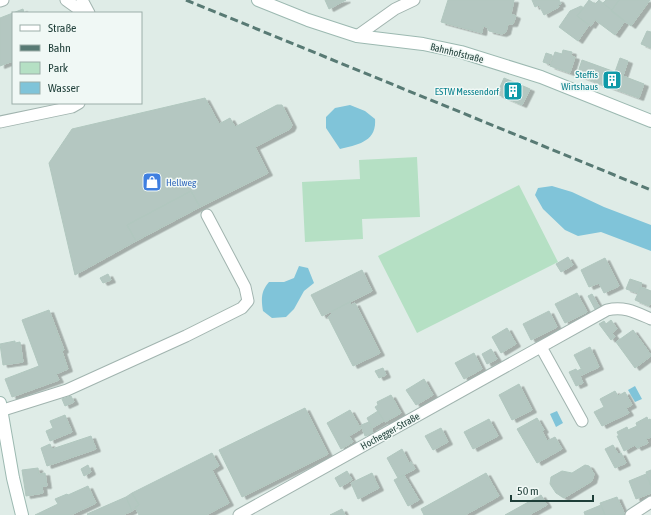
<svg xmlns="http://www.w3.org/2000/svg" width="651" height="515" viewBox="0 0 651 515" font-family="'Asap Condensed',sans-serif">
<style>
.green{fill:#b5e0c4}
.water{fill:#80c4d9}
.building{fill:#b4c7c1;stroke:#b1c7bf;filter:url(#shadow)}
.lines{fill:none;stroke-linecap:round;stroke-linejoin:round}
.street-casing{stroke:#a1b4af;stroke-width:13}
.secondary-casing{stroke:#9cb9b1;stroke-width:14}
.street{stroke:#fff;stroke-width:11}
.secondary{stroke:#fff;stroke-width:12}
.rail{stroke:#587a74;stroke-width:3;stroke-dasharray:8 4;stroke-linecap:butt}
.labels{text-anchor:middle;dominant-baseline:central;stroke-width:3;stroke-linejoin:round;paint-order:stroke}
.street-label{font-size:10px;fill:#1e3e38;stroke:#f0f8f5}
.culture-label{font-size:10px;fill:#0d838f;stroke:#f0f8f5;text-anchor:end}
.shop-label{font-size:10px;fill:#366cbe;stroke:#f0f8f5;text-anchor:start}
</style>
<defs>
<filter id="shadow"><feDropShadow dx="4.5" dy="2.5" stdDeviation="0" flood-color="#0004"/></filter>
</defs>
<rect width="100%" height="100%" fill="#dfece7"/>
<path class="green" d="M417 157 420 217 362 219 363 239 305 242 302 182 360 179 359 160Z
M519 185 558 262 417 333 378 256Z"/>
<path class="water" d="M350 105 365 111 375 119C377 142 357 145 340 149L326 128V117L335 108Z
M552 186 572 192 604 207 651 225V251L601 232 578 236 565 230 543 209 535 195 538 188Z
M299 266 308 268 314 283 304 291 294 309 286 317 272 318 263 311C261 299 261 291 269 282H284L294 278Z
M635 386 642 399 635 402 628 390Z
M557 411 563 423 556 427 550 414Z"/>
<path class="building" d="M325 0H346L329 9Z
M448 0H514L511 14 516 16 513 24H508L506 32 502 34 489 31 487 27 483 26 482 33 441 22Z
M532 0H559L561 4 558 5 559 7 544 15 539 5 535 7Z
M589 0 595 4 599 0 625 21 615 35 595 20 591 26 577 16Z
M606 0H619L612 10 603 3Z
M619 0H650L631 26 611 11Z
M581 6 584 8 577 16 589 25 578 41 559 27 570 11Z
M23 9 24 13H13V61L0 66V18Z
M647 31 651 32V48L641 44Z
M563 50 572 52 571 56 575 57 570 73 550 66 555 52 562 54Z
M546 53 552 55 549 64 543 62Z
M620 58 628 61 623 76 644 84 639 98 577 75 582 60 615 72Z
M504 78 530 89 522 105 497 94Z
M205 98 219 124 230 118 235 127 277 105H282L292 125 290 129 255 147 268 173 200 207 191 191 127 225 136 241 75 275 49 163 72 129Z
M191 191 200 207 136 241 127 225Z
M568 257 573 265 561 272 556 264Z
M605 258 619 286 604 293 599 283 589 287 581 270Z
M362 270 372 291 322 316 311 295Z
M108 274 111 280 103 283 100 278Z
M630 279 642 283 638 293 626 289Z
M641 287 651 291V302L649 306 635 300Z
M577 293 587 312 565 323 555 304Z
M592 294 600 308 596 311 588 296Z
M350 302 351 305 355 303 380 353 353 366 328 317 332 314 331 312Z
M49 310 64 350 62 351 68 369 56 374 59 380 12 397 5 379 39 366 22 320Z
M549 311 557 327 531 340 523 324Z
M611 320 617 329 612 333 615 337 611 340 599 324 604 321 606 324Z
M507 328 516 344 501 353 492 337Z
M633 330 651 355V356L635 368 616 342Z
M15 341V343L20 342 23 362 3 365 0 344Z
M590 347 599 367 584 374 574 355Z
M491 349 497 359 487 364 482 354Z
M474 353 482 369 464 379 455 363Z
M383 368 386 375 379 378 375 371Z
M576 369 577 371 581 369 584 374 580 376 583 383 576 386 569 372Z
M424 379 433 395 416 405 406 390Z
M519 384 532 410 512 420 499 395Z
M615 391 618 396 625 392 632 405 626 408 629 413 602 426 594 412 604 407 600 399Z
M391 395 401 413 385 422 375 407 378 405 377 402Z
M71 396 74 402 65 406 62 399Z
M305 408 328 454 242 497 219 450Z
M350 410 361 429 349 436 353 442 341 449 327 423Z
M378 411 384 421 372 428 367 418Z
M65 415 72 432 50 441 46 431 53 428 50 421Z
M647 417 648 420 650 419 651 421V437L646 439 648 443 637 448 635 445 624 451 617 436H619L617 432 627 427 628 430 637 426 636 423Z
M537 418 544 430 542 431 547 441 555 437 562 449 537 463 517 429Z
M489 419 498 436 473 449 464 432Z
M369 422 373 433 365 436 361 425Z
M441 428 448 442 433 450 425 436Z
M91 436 96 449 47 466 41 448 50 444 52 449Z
M613 445 618 454 621 453 626 463 615 468 605 449Z
M402 449 409 463 411 462 415 469 398 478 387 458Z
M212 453 219 466 212 470 229 503 206 515H139L135 507 139 505 132 493Z
M88 465 91 472 84 476 81 469Z
M585 465 589 466 594 474 592 481 564 498 556 493 550 484 551 477 562 471 572 473Z
M38 468 39 474 45 473 47 486H42L43 493 26 496 22 470Z
M651 470V486L646 472Z
M347 471 352 480 340 487 335 478Z
M372 473 379 488 358 499 351 483Z
M486 473 499 496 465 515H424L421 509Z
M646 474 651 486V493L636 499 629 481Z
M404 475 419 500 408 506 394 480Z
M88 486 96 503 71 515H35L58 504 55 499 67 494 68 495Z
M132 493 139 505 132 511 126 497Z
M541 495 547 505 529 515H505Z
M126 497 132 511 123 515H88L87 514Z
M617 497 625 515H605L600 503Z
M601 505 605 515H585L584 512Z
M342 509 345 515H330Z"/>
<g class="lines">
<defs>
<path id="street" d="M66 0 84 13
M82 0 89 13
M0 1 3 0
M357 36 395 9 414 0
M0 122 72 107 79 103
M541 347 582 421
M0 411 67 390 186 336 242 308 248 301 245 287 207 215
M239 515 607 310C624 306 635 312 651 319
M631 515 651 502"/>
<path id="secondary" d="M258 0 308 20 357 36 423 44 461 52 541 77 651 121
M0 403 13 478 22 515"/>
</defs>
<use href="#street" class="street-casing"/>
<use href="#secondary" class="secondary-casing"/>
<use href="#street" class="street"/>
<use href="#secondary" class="secondary"/>
<path class="rail" d="M186 0 651 190"/>
</g>
<defs>
<symbol id="building-square" viewBox="-11 -11 22 22"><rect x="-9" y="-9" width="18" height="18" rx="4" fill="#0f9aa8" stroke="#f0f8f5"/><path d="M-4-6H4V6H1V3H-1V6H-4ZM-2.5-4.3h1.7v1.8h-1.7ZM.8-4.3h1.7v1.8H.8ZM-2.5-1h1.7V.8h-1.7ZM.8-1h1.7V.8H.8Z" fill="#fff"/></symbol>
<symbol id="shop-square" viewBox="-11 -11 22 22"><rect x="-9" y="-9" width="18" height="18" rx="4" fill="#3f7fe0" stroke="#f0f8f5"/><path d="M-5-2.5h2.3a2.7 3.5 0 0 1 5.4 0H5L5.5 6h-11ZM-1.5-2.5h3a1.5 2.3 0 0 0-3 0Z" fill="#fff"/></symbol>
</defs>
<g fill-rule="evenodd">
<use href="#building-square" x="601" y="69" width="22" height="22"/>
<use href="#building-square" x="502" y="80" width="22" height="22"/>
<use href="#shop-square" x="141" y="171" width="22" height="22"/>
</g>
<g class="labels">
<g class="street-label">
<text transform="translate(457 53) rotate(14)">Bahnhofstraße</text>
<text transform="translate(390 431) rotate(-29)">Hochegger-Straße</text>
</g>
<g class="culture-label">
<text x="598" y="74">Steffis<tspan x="598" dy="12">Wirtshaus</tspan></text>
<text x="499" y="91">ESTW Messendorf</text>
</g>
<g class="shop-label">
<text x="166" y="182">Hellweg</text>
</g>
</g>
<rect x="12" y="12" width="130" height="92" fill="#f0f8f5" stroke="#9caea9"/>
<rect x="20" y="25" width="20" height="6" fill="#ffffff" stroke="#9caea9"/>
<text x="48" y="32" font-size="12" fill="#1e3e38">Straße</text>
<rect x="20" y="45" width="20" height="6" fill="#587a74" stroke="#9caea9"/>
<text x="48" y="52" font-size="12" fill="#1e3e38">Bahn</text>
<rect x="20" y="62" width="20" height="12" fill="#b5e0c4" stroke="#9caea9"/>
<text x="48" y="72" font-size="12" fill="#1e3e38">Park</text>
<rect x="20" y="82" width="20" height="12" fill="#80c4d9" stroke="#9caea9"/>
<text x="48" y="92" font-size="12" fill="#1e3e38">Wasser</text>
<path d="M511 495v6h82v-6" fill="none" stroke="#1e3e38" stroke-width="2"/>
<text x="517" y="495" font-size="12" fill="#1e3e38" stroke="#f0f8f5" stroke-width="3" paint-order="stroke">50 m</text>
</svg>
